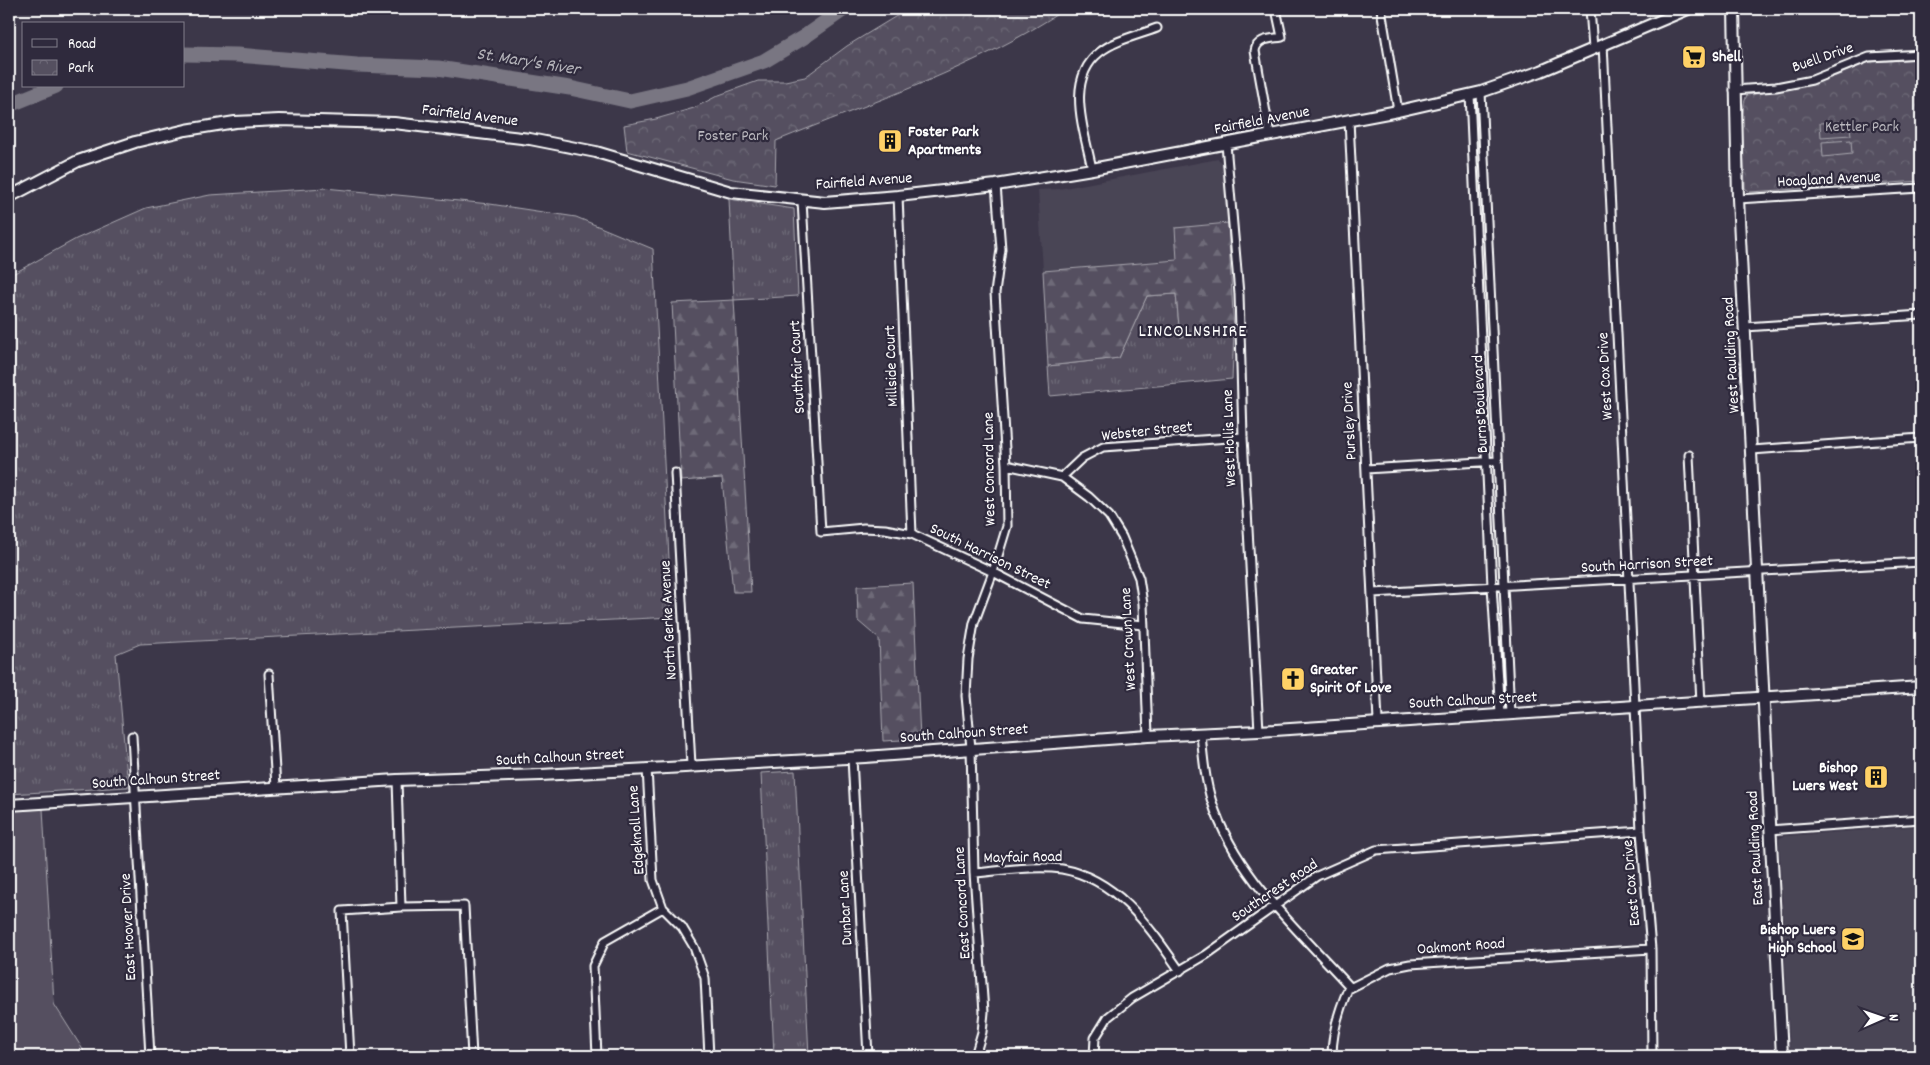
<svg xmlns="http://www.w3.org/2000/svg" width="1930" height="1065" viewBox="0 0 1930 1065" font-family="Dekko,sans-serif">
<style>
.built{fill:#494455}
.grass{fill:url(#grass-tufts);stroke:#aaa8b0}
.forest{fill:url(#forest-firs);stroke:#aaa8b0}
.park{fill:url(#park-crowns);stroke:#aaa8b0}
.garden{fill:#555060;stroke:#aaa8b0}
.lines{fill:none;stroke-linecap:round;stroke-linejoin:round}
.river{stroke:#797682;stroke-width:15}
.street-casing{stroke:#fff;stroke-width:11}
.secondary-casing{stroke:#fff;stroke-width:14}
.primary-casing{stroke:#fff;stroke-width:14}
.street{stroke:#2f2a3d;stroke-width:7}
.secondary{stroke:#2f2a3d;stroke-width:10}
.primary{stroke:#2f2a3d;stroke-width:10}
.labels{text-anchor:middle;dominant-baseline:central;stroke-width:4.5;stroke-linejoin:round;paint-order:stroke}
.poi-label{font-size:16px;font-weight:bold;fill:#fff;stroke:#2f2a3d;text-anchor:start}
.street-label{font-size:16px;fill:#fff;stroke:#2f2a3d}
.park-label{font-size:16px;fill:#bbb9bf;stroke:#2f2a3d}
.water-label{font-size:18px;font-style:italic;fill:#b5b4ba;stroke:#2f2a3d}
.neighbourhood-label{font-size:18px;letter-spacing:1px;fill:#fff;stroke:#2f2a3d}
</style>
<defs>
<pattern id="grass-tufts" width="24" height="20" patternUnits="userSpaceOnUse" patternTransform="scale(1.25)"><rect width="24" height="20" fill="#555060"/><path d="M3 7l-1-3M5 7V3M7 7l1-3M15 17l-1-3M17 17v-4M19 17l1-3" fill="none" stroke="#6e6a78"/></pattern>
<pattern id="forest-firs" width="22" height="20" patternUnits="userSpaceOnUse" patternTransform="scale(1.25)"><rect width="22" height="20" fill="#555060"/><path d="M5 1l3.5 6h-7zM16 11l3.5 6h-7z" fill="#6e6a78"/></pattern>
<pattern id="park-crowns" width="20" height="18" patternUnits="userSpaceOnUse" patternTransform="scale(1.25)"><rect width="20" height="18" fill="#555060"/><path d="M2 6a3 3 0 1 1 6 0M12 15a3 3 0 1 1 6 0" fill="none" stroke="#6e6a78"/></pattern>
</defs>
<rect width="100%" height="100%" fill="#3c3749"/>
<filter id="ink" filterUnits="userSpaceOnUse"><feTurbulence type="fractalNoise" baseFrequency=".02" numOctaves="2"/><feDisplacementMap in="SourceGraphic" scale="10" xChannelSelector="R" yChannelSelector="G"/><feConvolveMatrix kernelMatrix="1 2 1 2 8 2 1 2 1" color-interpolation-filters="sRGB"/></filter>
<g filter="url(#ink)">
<path class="built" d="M1218 159 1222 162 1228 223 1175 228 1178 260 1043 271 1038 190 1059 189Z
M1921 826V1056H1790L1779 839 1784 836Z"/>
<path class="grass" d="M325 188 490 204 576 217 653 249 672 617 140 644 116 654 128 787 9 794V276L76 239 146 208 210 195Z
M729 199 794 209 798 296 734 300Z
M1176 294 1180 337 1234 332 1232 379 1050 396 1048 366 1119 358 1147 296Z
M795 771 809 1056H774L761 773Z"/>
<path class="forest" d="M1228 223 1234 332 1180 337 1176 294 1147 296 1119 358 1048 366 1043 271 1177 260 1175 228Z
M734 300 751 592H733L722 478 681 481 672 303Z
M913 583 920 739 883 741 879 639 858 621 857 586Z"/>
<path class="park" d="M908 9H1065C981 66 870 103 776 141L775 185 733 179 627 151 624 125 656 119 694 108 719 95 758 81H785L805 77 847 46Z
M1921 59V181L1750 192 1745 188C1745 167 1738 111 1747 95L1795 88 1836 76 1870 62Z"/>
<path class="garden" d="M1849 121 1851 135 1821 137 1820 123Z
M1851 140 1852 154 1823 157 1822 142Z
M43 809 54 1004 87 1056H9V811Z"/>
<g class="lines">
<path class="river" d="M184 54 237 55 357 65 438 68 570 88 630 101 687 88 764 61 804 37 844 9
M9 105 56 86"/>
<defs>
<path id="street" d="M1381 9 1398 111
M1590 9 1593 48
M1603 44 1641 831 1651 949 1652 1056
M1734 90 1776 87 1812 80 1869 57 1921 54
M1481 92 1510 714
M1470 94 1492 586 1500 714
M1349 120 1378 721
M1270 135 1255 51C1257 38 1271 39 1282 37L1276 9
M1226 144 1239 294 1243 437 1259 731
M1092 169C1085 132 1064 80 1100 52 1115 40 1139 35 1157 28
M898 196 912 534
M1738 199 1921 188
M802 201 821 532 864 528 885 529 912 534 993 572 1083 619 1143 625
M1745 327 1921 315
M1752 450 1921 438
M1689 455 1701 703
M1006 465 1062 477 1089 497 1109 516 1122 537 1139 578 1143 604 1148 736
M1366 469 1497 461
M675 473 691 765
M1062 477 1082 458 1103 447 1243 437
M1373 593 1921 562
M269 674 276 787
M1201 734C1203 756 1205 780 1212 802 1236 877 1299 930 1350 987
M132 736 150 1056
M852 758 868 1056
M647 768 653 880 663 908 682 927 694 947 705 978 709 1056
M397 780 401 907
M1770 830 1921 819
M974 873C1002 871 1034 865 1062 869 1118 879 1150 928 1180 971
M350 1056 342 911 401 907 464 906 472 1056
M597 1056 593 966 605 941 663 908
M975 1056 982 1032 984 1012 974 873 971 748 966 696 968 659 974 623 993 572 1007 526 1006 465 995 293 1001 249 996 185
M1094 1056 1095 1038 1108 1017 1132 998 1206 955 1317 876 1376 850 1641 831
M1332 1056C1332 1033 1339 1010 1348 989L1390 968 1410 964 1651 949"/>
<path id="secondary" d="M9 197 78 161 135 142 186 130 235 122 279 120 394 123 530 139 596 152 731 192 825 202 898 196 996 185 1092 169 1398 111 1481 92 1541 71 1688 9
M9 805 397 780 541 775 865 757 1148 736 1259 731 1921 687"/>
<path id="primary" d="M1734 9 1738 199 1782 1056"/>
</defs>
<use href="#street" class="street-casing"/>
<use href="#secondary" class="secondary-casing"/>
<use href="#primary" class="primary-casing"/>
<use href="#street" class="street"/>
<use href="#secondary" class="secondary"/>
<use href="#primary" class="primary"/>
</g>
</g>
<defs>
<symbol id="supermarket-square" viewBox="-11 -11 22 22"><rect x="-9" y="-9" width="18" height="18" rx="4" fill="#ffd166" stroke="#2f2a3d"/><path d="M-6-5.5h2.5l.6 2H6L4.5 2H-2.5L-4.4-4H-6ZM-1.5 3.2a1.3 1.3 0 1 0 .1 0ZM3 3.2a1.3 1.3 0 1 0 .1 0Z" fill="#111"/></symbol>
<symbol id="building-square" viewBox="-11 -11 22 22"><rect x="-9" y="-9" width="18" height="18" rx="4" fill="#ffd166" stroke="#2f2a3d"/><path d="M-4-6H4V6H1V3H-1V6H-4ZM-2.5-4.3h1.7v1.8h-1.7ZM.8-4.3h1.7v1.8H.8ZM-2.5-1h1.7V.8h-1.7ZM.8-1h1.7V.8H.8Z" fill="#111"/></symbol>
<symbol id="church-square" viewBox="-11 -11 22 22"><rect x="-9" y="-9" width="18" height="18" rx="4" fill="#ffd166" stroke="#2f2a3d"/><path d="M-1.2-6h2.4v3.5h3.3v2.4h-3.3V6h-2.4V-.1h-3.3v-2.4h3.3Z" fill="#111"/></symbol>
<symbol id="school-square" viewBox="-11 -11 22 22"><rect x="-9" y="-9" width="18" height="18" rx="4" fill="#ffd166" stroke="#2f2a3d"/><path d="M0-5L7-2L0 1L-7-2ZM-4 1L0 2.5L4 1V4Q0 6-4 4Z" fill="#111"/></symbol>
</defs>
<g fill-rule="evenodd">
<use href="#supermarket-square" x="1680" y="43" width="28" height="28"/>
<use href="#building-square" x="876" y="127" width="28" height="28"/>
<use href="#church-square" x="1279" y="665" width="28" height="28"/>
<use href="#building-square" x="1862" y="763" width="28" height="28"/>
<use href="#school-square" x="1839" y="925" width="28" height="28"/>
</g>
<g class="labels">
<g class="poi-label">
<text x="1712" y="57">Shell</text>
<text x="908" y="132">Foster Park<tspan x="908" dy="18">Apartments</tspan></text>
<text x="1310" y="670">Greater<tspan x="1310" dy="18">Spirit Of Love</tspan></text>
<text x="1858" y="768" text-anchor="end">Bishop<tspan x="1858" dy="18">Luers West</tspan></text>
<text x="1836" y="930" text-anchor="end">Bishop Luers<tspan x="1836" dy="18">High School</tspan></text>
</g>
<g class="street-label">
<text transform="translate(1823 58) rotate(-19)">Buell Drive</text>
<text transform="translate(470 116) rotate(7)">Fairfield Avenue</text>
<text transform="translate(1262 121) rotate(-11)">Fairfield Avenue</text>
<text transform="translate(1829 180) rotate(-3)">Hoagland Avenue</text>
<text transform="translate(864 182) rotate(-4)">Fairfield Avenue</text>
<text transform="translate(1732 355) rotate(-93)">West Paulding Road</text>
<text transform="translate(892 366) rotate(-92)">Millside Court</text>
<text transform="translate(798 367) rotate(-93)">Southfair Court</text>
<text transform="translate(1606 376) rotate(-93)">West Cox Drive</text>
<text transform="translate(1481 404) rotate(-93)">Burns Boulevard</text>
<text transform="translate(1350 421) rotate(-93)">Pursley Drive</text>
<text transform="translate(1147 432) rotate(-6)">Webster Street</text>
<text transform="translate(1230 438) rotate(-92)">West Hollis Lane</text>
<text transform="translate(990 469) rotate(-91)">West Concord Lane</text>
<text transform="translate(990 557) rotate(26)">South Harrison Street</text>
<text transform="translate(1647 565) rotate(-3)">South Harrison Street</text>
<text transform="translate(669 620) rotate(-93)">North Gerke Avenue</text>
<text transform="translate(1129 639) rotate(-93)">West Crown Lane</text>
<text transform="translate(1473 701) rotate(-3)">South Calhoun Street</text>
<text transform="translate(964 734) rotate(-4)">South Calhoun Street</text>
<text transform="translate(560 758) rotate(-3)">South Calhoun Street</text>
<text transform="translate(156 780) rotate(-4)">South Calhoun Street</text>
<text transform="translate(637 830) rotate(-94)">Edgeknoll Lane</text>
<text transform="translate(1756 848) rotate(-93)">East Paulding Road</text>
<text transform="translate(1023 858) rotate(-1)">Mayfair Road</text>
<text transform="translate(1632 883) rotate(-95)">East Cox Drive</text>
<text transform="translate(1275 891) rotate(-34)">Southcrest Road</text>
<text transform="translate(963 903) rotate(-93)">East Concord Lane</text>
<text transform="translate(846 908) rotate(-93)">Dunbar Lane</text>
<text transform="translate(129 927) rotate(-93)">East Hoover Drive</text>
<text transform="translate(1461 947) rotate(-4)">Oakmont Road</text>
</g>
<g class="park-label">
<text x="1862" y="127">Kettler Park</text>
<text x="733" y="136">Foster Park</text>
</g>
<g class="water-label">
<text transform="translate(528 63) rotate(9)">St. Mary's River</text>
</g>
<g class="neighbourhood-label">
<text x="1193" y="332">LINCOLNSHIRE</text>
</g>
</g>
<rect width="1930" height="1065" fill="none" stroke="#2f2a3d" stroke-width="30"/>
<rect x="15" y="15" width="1900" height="1035" fill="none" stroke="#fff" stroke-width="2" filter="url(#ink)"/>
<rect x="22" y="22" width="162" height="65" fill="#2f2a3d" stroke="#827f8b"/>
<rect x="32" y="39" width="25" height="8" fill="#2f2a3d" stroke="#827f8b"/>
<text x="68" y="48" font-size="15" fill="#ffffff">Road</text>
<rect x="32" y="60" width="25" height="15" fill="url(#park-crowns)" stroke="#827f8b"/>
<text x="68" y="72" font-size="15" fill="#ffffff">Park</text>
<g transform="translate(1882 1018) rotate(88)" stroke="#2f2a3d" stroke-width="4" paint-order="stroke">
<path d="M0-4L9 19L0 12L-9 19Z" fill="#ffffff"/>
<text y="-8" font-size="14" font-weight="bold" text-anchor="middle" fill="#ffffff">N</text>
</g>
</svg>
